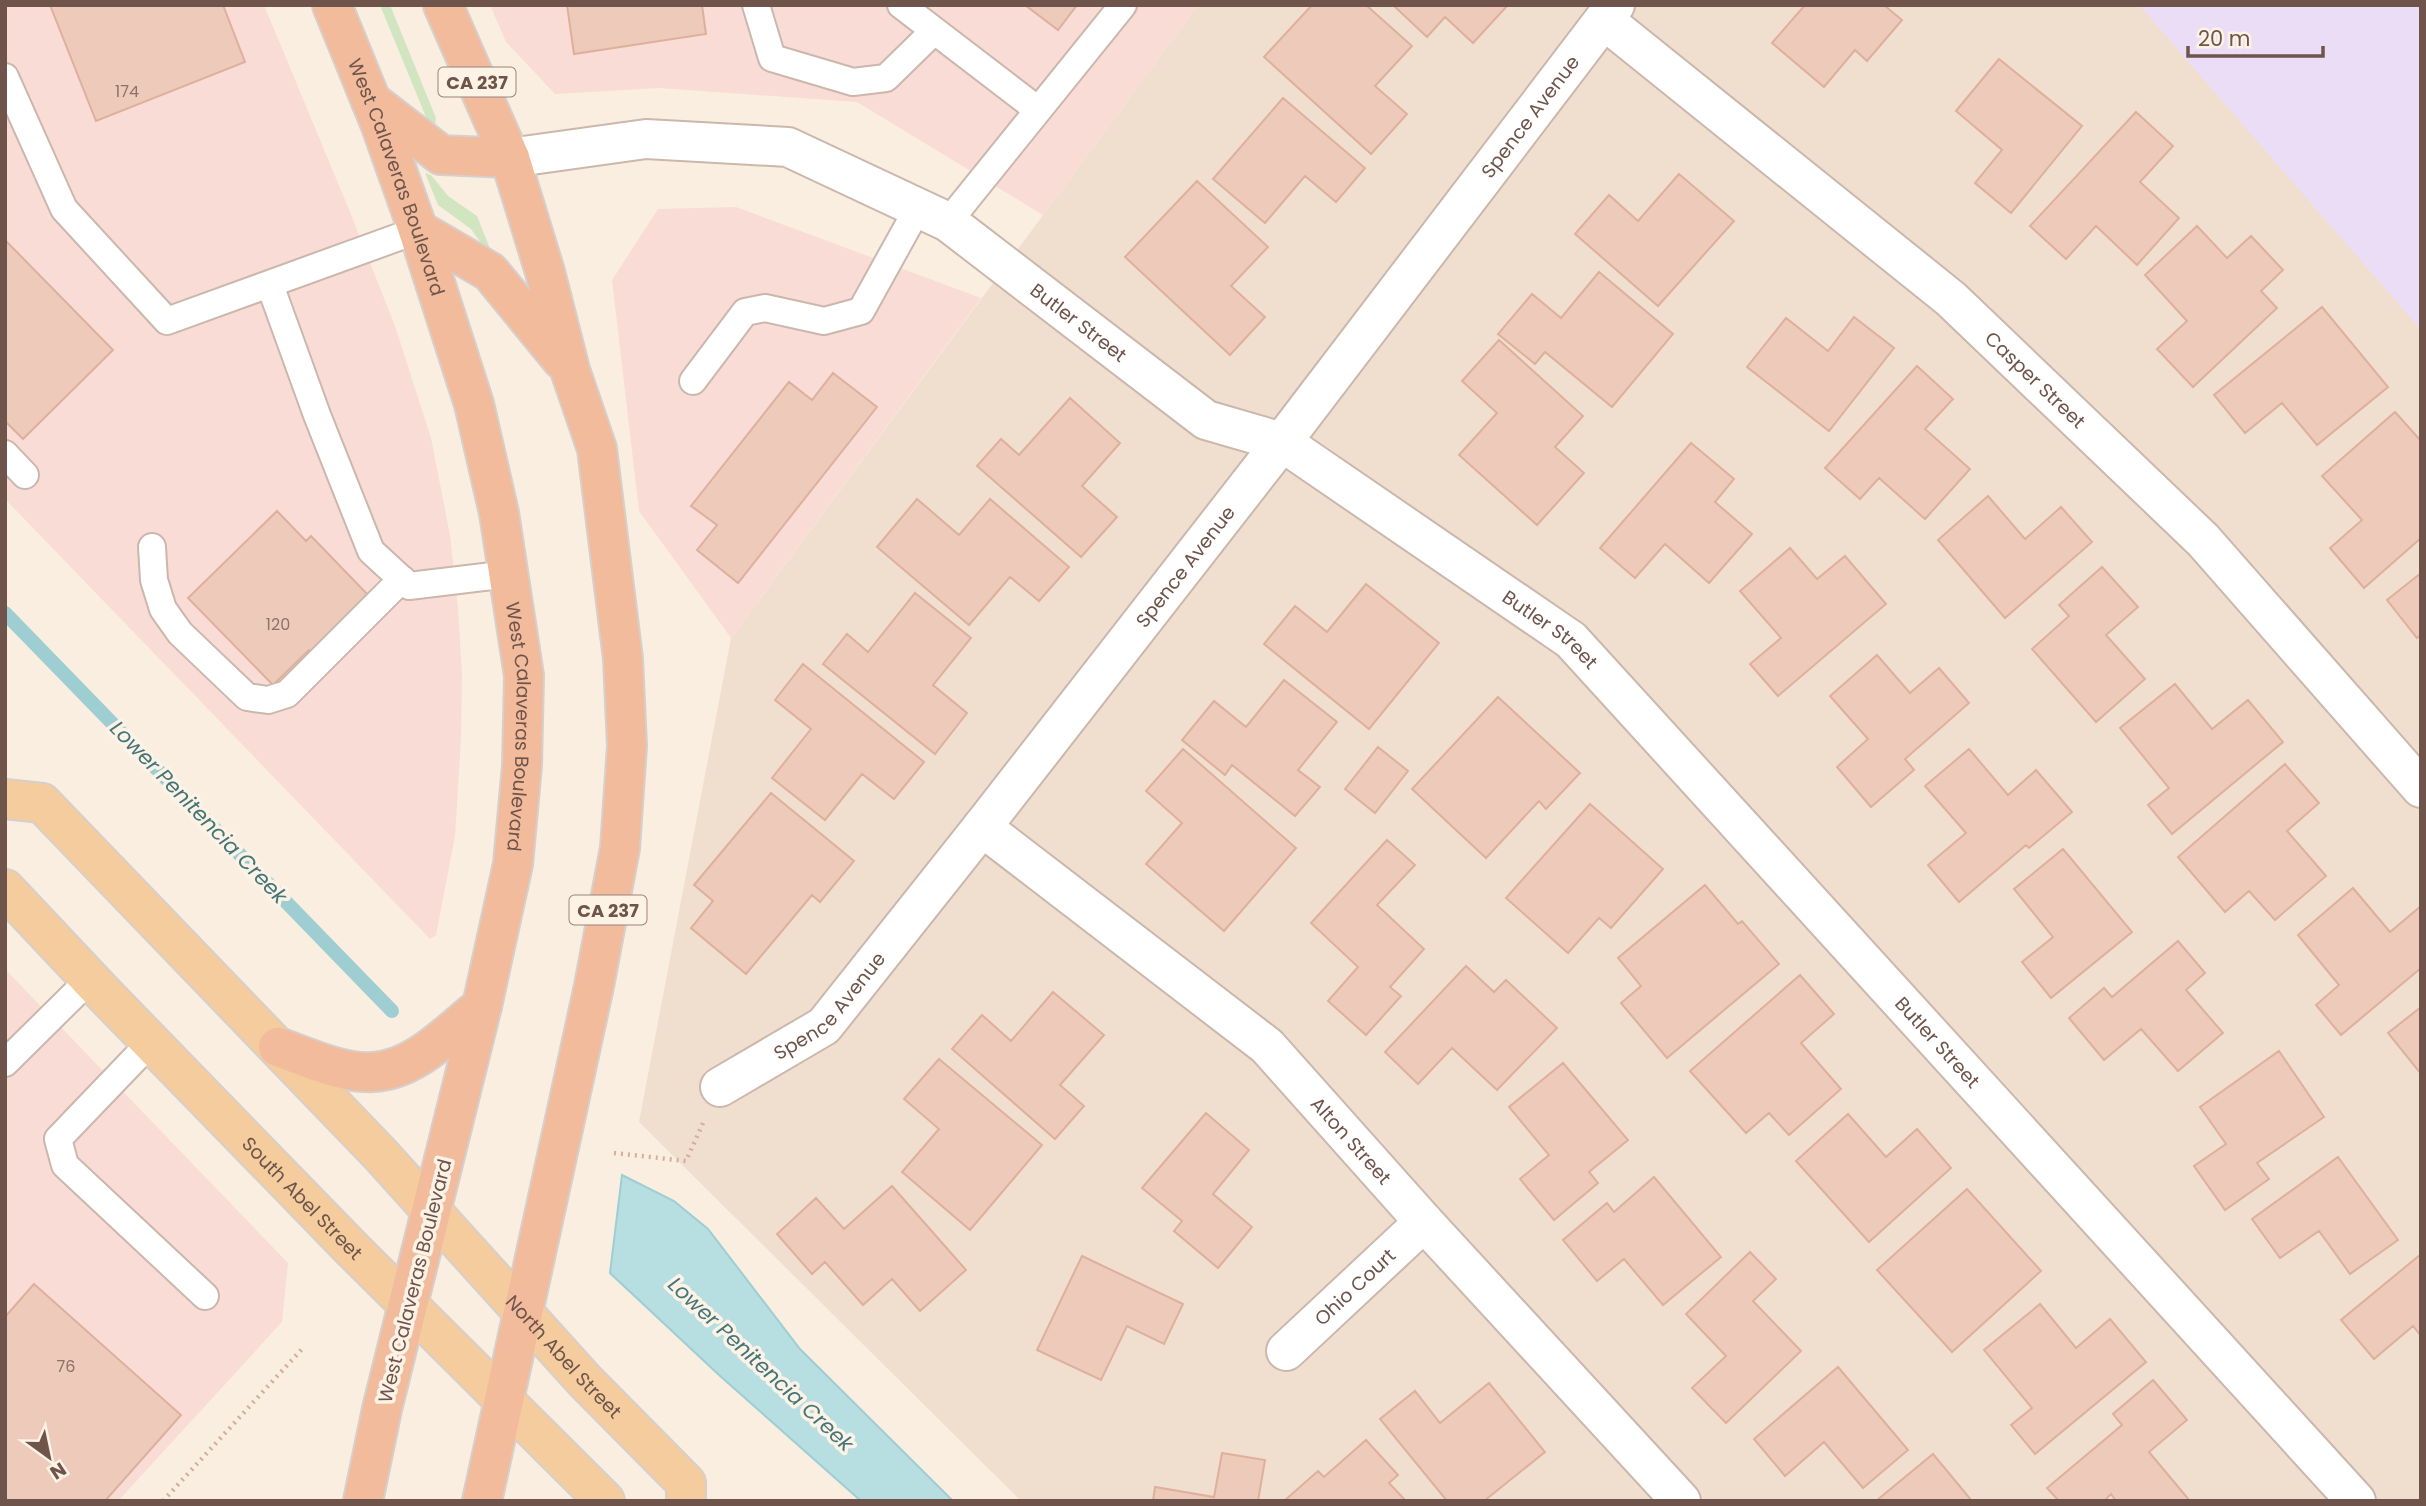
<svg xmlns="http://www.w3.org/2000/svg" width="2426" height="1506" viewBox="0 0 2426 1506" font-family="Poppins,sans-serif">
<style>
.residential{fill:#f0dfcf}
.commercial{fill:#f9dcd5}
.education{fill:#ebddf5}
.green{fill:#d2e5c1}
.water{fill:#b7dee1;stroke:#9eced2;stroke-width:2}
.lines{fill:none;stroke-linecap:round;stroke-linejoin:round}
.stream{stroke:#9eced2;stroke-width:14}
.building{fill:#edcaba;stroke:#deb09c;stroke-width:2}
.service-casing{stroke:#cbb7ab;stroke-width:30}
.minor-casing{stroke:#cbb7ab;stroke-width:42}
.primary-casing{stroke:#d6cfcc;stroke-width:42}
.trunk-casing{stroke:#d6cfcc;stroke-width:42}
.path{stroke:#d1ae9e;stroke-width:4.5;stroke-dasharray:2 5;stroke-linecap:butt}
.service{stroke:#fff;stroke-width:26}
.minor{stroke:#fff;stroke-width:38}
.primary{stroke:#f4cc9d;stroke-width:38}
.trunk{stroke:#f2bb9c;stroke-width:38}
.labels{text-anchor:middle;dominant-baseline:central;stroke-width:7;stroke-linejoin:round;paint-order:stroke}
.number-label{font-size:16px;fill:#8e7266}
.shield{fill:#fdf2e6;stroke:#998379;stroke-width:2}
.shield-label{font-size:18px;font-weight:bold;fill:#6e544a}
.street-label{font-size:19px;fill:#6e544a;stroke:#fdf2e6}
.water-label{font-size:21px;font-style:italic;fill:#437579;stroke:#fdf2e6}
</style>
<rect width="100%" height="100%" fill="#faeee0"/>
<path class="residential" d="M1198 5H2421V1501H1021L639 1122 731 638Z"/>
<path class="commercial" d="M5 5H264L350 212 395 326 431 438 450 535 458 609 462 675 461 738 455 836 436 935 430 939 5 499Z
M490 5H1198L1043 215 857 102 659 88 555 94 506 42Z
M736 207 981 298 731 638 639 511 612 280 658 209Z
M5 969 288 1263 282 1322 118 1501H5Z"/>
<path class="education" d="M2139 5H2421V330Z"/>
<path class="green" d="M380 5H390L436 118 435 126 428 122Z
M425 173 431 175 448 196 477 216 491 251 488 253 471 229 438 205Z"/>
<path class="water" d="M622 1175 674 1201 708 1229 800 1349 953 1501H861L719 1375 610 1273Z"/>
<g class="lines">
<path class="stream" d="M5 613 392 1011"/>
</g>
<path class="building" d="M50 5H223L245 62 96 121Z
M567 5H702L706 34 574 54Z
M1025 5H1077L1058 30Z
M1312 5H1366L1412 46 1375 86 1407 114 1371 154 1264 57Z
M1393 5H1508L1473 43 1445 17 1427 37Z
M1805 5H1884L1902 20 1867 61 1855 50 1824 87 1772 43Z
M1999 59 2082 126 2011 213 1975 183 2002 150 1956 111Z
M1283 98 1365 168 1336 202 1305 176 1265 223 1213 179Z
M2136 112 2173 146 2140 182 2179 218 2137 265 2096 226 2066 259 2030 226Z
M1679 174 1734 221 1658 306 1575 234 1609 195 1638 221Z
M1197 181 1268 247 1231 286 1265 317 1230 355 1125 257Z
M2197 226 2227 258 2251 236 2283 270 2261 291 2277 308 2193 387 2157 349 2187 321 2145 275Z
M5 240 113 350 23 439 5 421Z
M1599 272 1673 334 1612 407 1545 352 1535 364 1498 334 1532 294 1561 318Z
M2322 307 2388 387 2317 445 2282 403 2245 433 2214 395Z
M1854 317 1894 348 1829 431 1747 367 1786 318 1828 351Z
M1499 340 1583 416 1555 447 1584 473 1537 525 1459 455 1497 413 1462 381Z
M1917 366 1953 399 1925 429 1970 469 1925 519 1879 478 1860 499 1825 468Z
M833 373 877 407 738 583 697 550 717 525 691 506 789 382 812 400Z
M1070 398 1120 443 1082 486 1117 517 1081 557 977 466 1001 439 1019 455Z
M2395 412 2421 441V538L2364 588 2330 548 2362 520 2322 476Z
M1691 443 1734 479 1715 502 1752 534 1709 583 1665 544 1635 578 1600 548Z
M1988 496 2025 539 2061 507 2092 542 2005 618 1938 540Z
M917 499 959 535 990 499 1069 567 1039 601 1010 577 969 625 877 547Z
M277 511 306 541 311 536 370 597 312 654 309 650 273 685 188 598Z
M1790 548 1817 579 1845 556 1886 604 1778 696 1750 664 1781 638 1740 591Z
M2102 567 2138 607 2106 635 2145 679 2096 722 2032 649 2069 616 2059 605Z
M2421 573V635L2417 638 2387 600Z
M1366 584 1439 643 1369 729 1264 644 1295 606 1327 632Z
M915 593 971 638 933 685 967 713 935 754 823 664 847 634 868 652Z
M1877 655 1910 693 1939 668 1969 703 1905 759 1914 770 1871 807 1837 767 1868 739 1830 696Z
M803 664 924 762 894 799 862 774 825 820 772 778 811 729 775 700Z
M1284 680 1337 722 1298 770 1320 787 1295 816 1232 765 1225 775 1182 740 1214 701 1246 727Z
M2175 684 2212 729 2248 700 2283 742 2172 834 2148 805 2169 788 2120 728Z
M1498 697 1580 773 1546 809 1539 801 1486 858 1412 789Z
M1378 747 1408 771 1375 813 1345 789Z
M1183 749 1296 848 1224 931 1146 864 1182 823 1146 791Z
M1969 749 2008 795 2036 770 2072 812 2029 848 2026 845 1959 902 1928 865 1966 833 1925 786Z
M2285 764 2319 803 2287 831 2326 876 2275 920 2249 891 2225 912 2178 857Z
M771 793 854 861 820 902 812 895 746 974 691 928 713 901 694 885Z
M1590 804 1663 869 1611 928 1599 918 1568 953 1506 898Z
M1387 840 1415 865 1377 905 1424 949 1390 987 1401 996 1366 1035 1328 1001 1358 967 1311 923Z
M2063 849 2132 932 2051 998 2022 962 2053 937 2014 889Z
M1705 885 1738 924 1742 921 1779 964 1667 1058 1621 1003 1641 986 1618 958Z
M2353 888 2390 932 2421 906V968L2341 1035 2316 1005 2339 985 2298 935Z
M2178 941 2205 973 2186 990 2223 1033 2178 1071 2141 1029 2104 1060 2069 1018 2104 988 2112 997Z
M1466 966 1494 992 1506 980 1557 1028 1497 1090 1452 1048 1418 1084 1385 1052Z
M1800 975 1834 1014 1801 1043 1841 1089 1789 1135 1769 1113 1746 1133 1690 1071Z
M1053 992 1104 1035 1060 1085 1084 1106 1055 1139 952 1049 982 1015 1011 1041Z
M2421 1007V1074L2388 1033Z
M2279 1051 2324 1117 2257 1163 2269 1179 2225 1210 2194 1166 2226 1144 2200 1107Z
M939 1059 1042 1145 970 1230 902 1172 939 1129 904 1099Z
M1563 1063 1628 1140 1589 1172 1598 1183 1554 1220 1520 1179 1549 1155 1509 1107Z
M1206 1113 1249 1150 1213 1194 1252 1227 1218 1268 1174 1231 1182 1221 1142 1188Z
M1848 1114 1886 1157 1917 1129 1951 1168 1869 1242 1796 1161Z
M2338 1157 2398 1240 2350 1274 2319 1231 2280 1258 2252 1219Z
M1654 1177 1721 1257 1663 1305 1624 1259 1597 1281 1563 1240 1607 1203 1614 1212Z
M892 1186 966 1270 920 1311 892 1279 863 1305 825 1262 812 1274 777 1234 816 1198 844 1229Z
M1967 1189 2041 1271 1952 1352 1877 1270Z
M1750 1252 1776 1279 1753 1301 1801 1351 1726 1423 1692 1388 1726 1356 1686 1314Z
M2421 1254V1336L2413 1326 2374 1359 2341 1320Z
M1082 1256 1183 1304 1164 1344 1127 1326 1101 1380 1037 1350Z
M34 1284 181 1415 105 1501H5V1317Z
M2040 1304 2076 1348 2110 1319 2146 1362 2035 1454 2011 1425 2032 1408 1984 1350Z
M1838 1367 1908 1450 1863 1488 1824 1442 1785 1476 1754 1439Z
M2153 1380 2187 1420 2149 1452 2190 1501H2116L2111 1494 2104 1501H2059L2047 1488 2122 1425 2113 1414Z
M1489 1383 1545 1452 1484 1501H1447L1380 1419 1415 1391 1440 1423Z
M1366 1440 1398 1475 1389 1483 1406 1501H1284L1318 1471 1324 1477Z
M1222 1453 1265 1460 1258 1501H1153L1155 1487 1214 1497Z
M1933 1454 1972 1501H1876Z"/>
<g class="lines">
<defs>
<path id="service" d="M756 5 772 58 853 82 886 78 934 31
M901 5 1038 110
M5 77 64 209 167 321 418 230
M948 222 1123 5
M270 285 317 415 371 551 409 586 509 574
M693 381 745 312 765 308 824 321 861 311 918 208
M5 454 25 475
M152 547 154 580 163 609 180 633 247 697 268 700 287 694 402 579
M151 1042 58 1139 65 1165 205 1296
M5 1063 90 979"/>
<g id="minor">
<path id="s1" d="M1604 20 1951 299 2203 540 2421 788"/>
<path id="s2" d="M510 158 646 139 788 147 948 222 1206 420 1282 442 1571 640 2356 1501"/>
<path id="s3" d="M982 827 1267 1046 1424 1222 1681 1501"/>
<path id="s4" d="M720 1087 824 1026 982 827 1282 442 1615 5"/>
<path id="s5" d="M1286 1351 1424 1222"/>
</g>
<g id="primary">
<path id="s6" d="M5 799 42 803 380 1154 585 1381 686 1483V1501"/>
<path id="s7" d="M5 889 103 993 352 1249 605 1501"/>
</g>
<g id="trunk">
<path id="s8" d="M332 5 380 123 418 230 474 404 499 513 524 676 522 766 513 864 482 1006 382 1409 363 1501"/>
<path d="M443 5 510 158 545 272 570 370 597 449 623 659 627 746 620 848 594 986 482 1501"/>
<path d="M371 101 441 155 510 158"/>
<path d="M418 230 490 272 562 360"/>
<path d="M278 1047C307 1057 341 1074 373 1072 416 1070 450 1031 482 1006"/>
</g>
</defs>
<use href="#service" class="service-casing"/>
<use href="#minor" class="minor-casing"/>
<use href="#primary" class="primary-casing"/>
<use href="#trunk" class="trunk-casing"/>
<path class="path" d="M614 1153 686 1161 703 1123
M163 1501 302 1349"/>
<use href="#service" class="service"/>
<use href="#minor" class="minor"/>
<use href="#primary" class="primary"/>
<use href="#trunk" class="trunk"/>
</g>
<g class="labels">
<g class="number-label">
<text x="127" y="91">174</text>
<text x="278" y="624">120</text>
<text x="66" y="1366">76</text>
</g>
<g class="shield">
<rect x="438.5" y="67.5" width="77" height="29" rx="5"/>
<rect x="569.5" y="895.5" width="77" height="29" rx="5"/>
</g>
<g class="shield-label">
<text x="477" y="82">CA 237</text>
<text x="608" y="910">CA 237</text>
</g>
<g class="street-label">
<text stroke="none"><textPath href="#s4" startOffset="1272">Spence Avenue</textPath></text>
<text stroke="none"><textPath href="#s8" startOffset="184">West Calaveras Boulevard</textPath></text>
<text stroke="none"><textPath href="#s2" startOffset="621">Butler Street</textPath></text>
<text stroke="none"><textPath href="#s1" startOffset="562">Casper Street</textPath></text>
<text stroke="none"><textPath href="#s4" startOffset="705">Spence Avenue</textPath></text>
<text stroke="none"><textPath href="#s2" startOffset="1188">Butler Street</textPath></text>
<text stroke="none"><textPath href="#s8" startOffset="751">West Calaveras Boulevard</textPath></text>
<text stroke="none"><textPath href="#s4" startOffset="138">Spence Avenue</textPath></text>
<text stroke="none"><textPath href="#s2" startOffset="1755">Butler Street</textPath></text>
<text stroke="none"><textPath href="#s3" startOffset="486">Alton Street</textPath></text>
<text stroke="none"><textPath href="#s7" startOffset="429">South Abel Street</textPath></text>
<text transform="translate(415 1281) rotate(-76)">West Calaveras Boulevard</text>
<text stroke="none"><textPath href="#s5" startOffset="94">Ohio Court</textPath></text>
<text stroke="none"><textPath href="#s6" startOffset="798">North Abel Street</textPath></text>
</g>
<g class="water-label">
<text transform="translate(199 812) rotate(46)">Lower Penitencia Creek</text>
<text transform="translate(761 1364) rotate(43)">Lower Penitencia Creek</text>
</g>
</g>
<rect width="2426" height="1506" fill="none" stroke="#6e544a" stroke-width="14"/>
<g transform="translate(49 1457) rotate(147)" stroke="#fdf2e6" stroke-width="5" paint-order="stroke">
<path d="M0-5L12 26L0 18L-12 26Z" fill="#6e544a"/>
<text y="-10" font-size="19" font-weight="bold" text-anchor="middle" fill="#6e544a">N</text>
</g>
<path d="M2188 46v10h135v-10" fill="none" stroke="#6e544a" stroke-width="3.5"/>
<text x="2198" y="46" font-size="21" fill="#6e544a" stroke="#fdf2e6" stroke-width="5" paint-order="stroke">20 m</text>
</svg>
